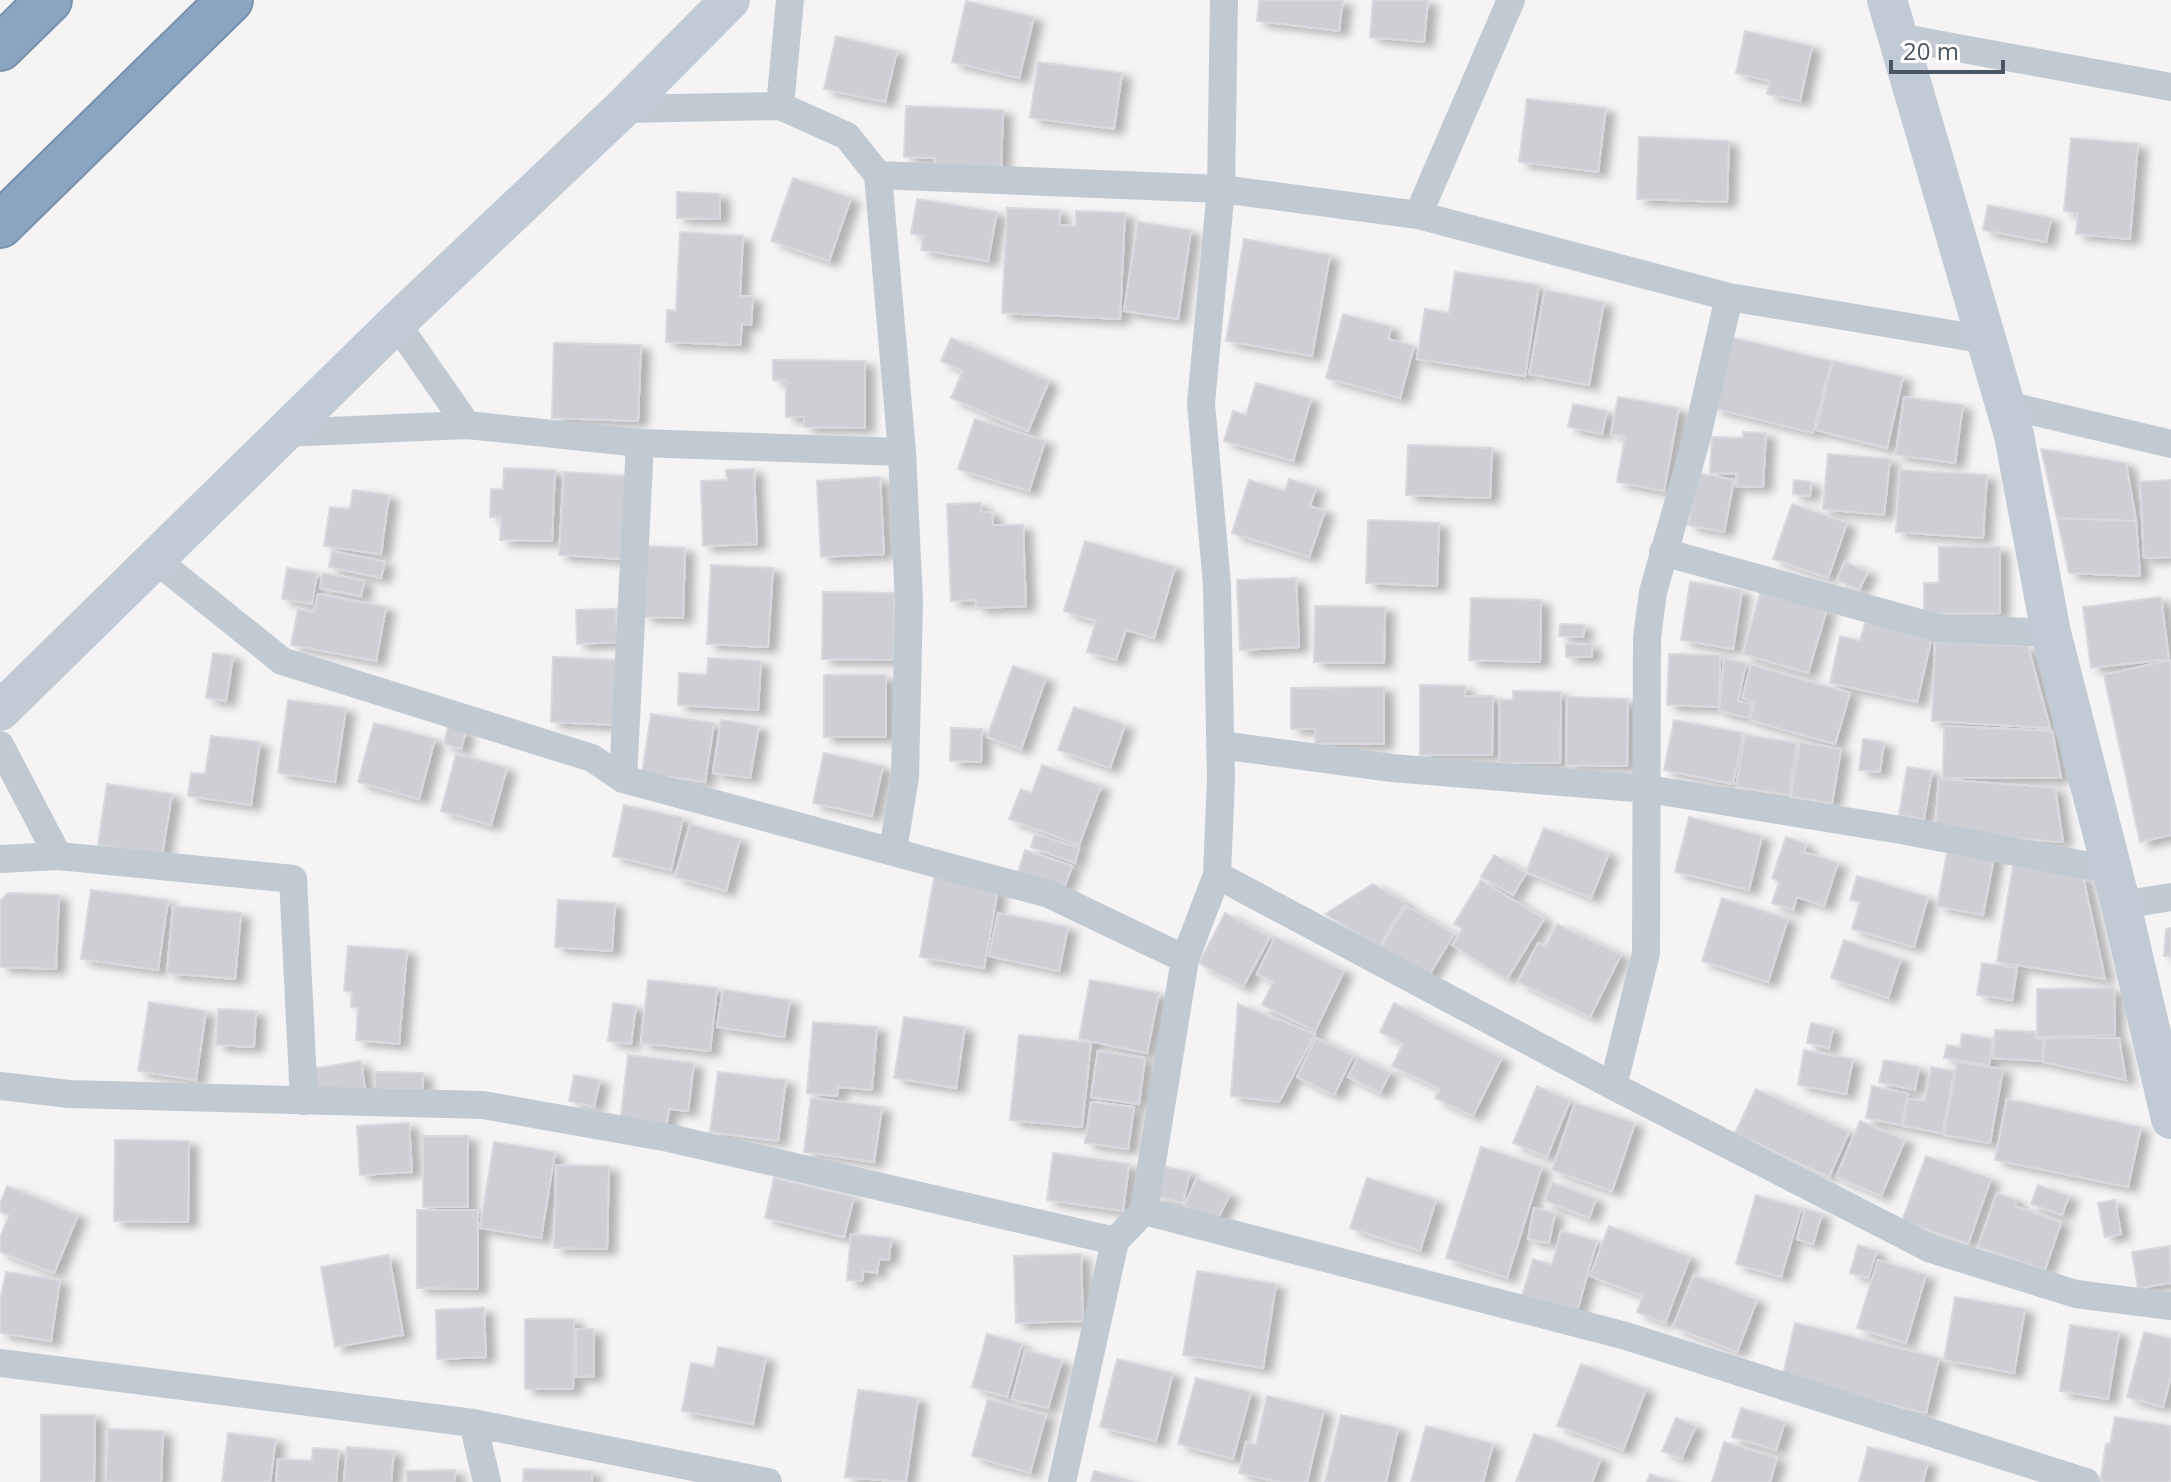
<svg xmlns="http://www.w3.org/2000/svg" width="2171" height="1482" viewBox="0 0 2171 1482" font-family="'Open Sans',sans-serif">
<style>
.building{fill:#cdcfd5;stroke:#d7d9de;stroke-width:2;filter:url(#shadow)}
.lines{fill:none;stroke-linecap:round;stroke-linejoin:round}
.highway-casing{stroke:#7690ad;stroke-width:48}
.street{stroke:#c1cad2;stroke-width:28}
.secondary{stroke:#c1cbd6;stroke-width:40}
.highway{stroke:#8ba5c1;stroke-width:44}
</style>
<defs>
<filter id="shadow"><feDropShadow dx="9" dy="5" stdDeviation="4" flood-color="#0004"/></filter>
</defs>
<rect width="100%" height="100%" fill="#f5f3f3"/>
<path class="building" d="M1259 0H1343L1339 31 1257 21Z
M1373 0H1428L1424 42 1370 37Z
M966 1 1034 17 1019 78 952 62Z
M1745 31 1812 46 1800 101 1767 94 1770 81 1736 73Z
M836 36 897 51 885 102 824 89Z
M1038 62 1122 73 1114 129 1030 118Z
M1527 99 1606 108 1598 172 1519 162Z
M906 106 1003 110 1001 170 934 166 935 158 904 157Z
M1639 137 1729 141 1727 202 1637 199Z
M2071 138 2138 144 2130 239 2076 234 2078 213 2064 211Z
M793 178 851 198 829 261 771 241Z
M677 192 720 194V219L677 218Z
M917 199 997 212 988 261 921 250 924 236 911 234Z
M1988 205 2051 218 2046 242 1983 230Z
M1007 208 1060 210 1059 225 1076 226V211L1125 213 1120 319 1002 313Z
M1138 222 1191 230 1178 319 1124 311Z
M680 232 743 236 740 296 753 297 751 325 742 324 740 345 666 342 667 310 676 311Z
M1244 239 1330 255 1312 356 1226 341Z
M1455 272 1539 285 1525 376 1417 359 1425 309 1449 313Z
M1545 290 1604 302 1589 385 1529 374Z
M1343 314 1391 327 1388 339 1414 346 1400 398 1326 378Z
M1730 337 1831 361 1813 433 1713 408Z
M951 338 1049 381 1028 431 951 398 963 371 941 361Z
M554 343 641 345 638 421 552 418Z
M773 360 865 361V428L804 427V417H786V380H773Z
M1833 361 1903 377 1887 448 1816 430Z
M1256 383 1311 399 1293 461 1224 441 1233 411 1246 415Z
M1618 397 1679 408 1664 491 1617 482 1625 437 1611 434Z
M1904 397 1963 405 1955 463 1896 455Z
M1573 404 1607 411 1602 434 1568 427Z
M975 419 1045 441 1029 491 958 469Z
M1743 432 1766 433 1763 487 1736 486 1737 474 1710 473 1712 437 1743 438Z
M1408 445 1492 448 1490 498 1406 495Z
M2041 449 2126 463 2136 521 2057 518Z
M1828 454 1890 459 1884 515 1823 509Z
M504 468 555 470 552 541 500 540 501 517H490L491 489 503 490Z
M754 469 757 544 703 546 701 481 727 480 726 470Z
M1900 470 1987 475 1983 538 1896 532Z
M564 472 626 476 621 559 559 555Z
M1698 473 1734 480 1724 532 1688 525Z
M880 477 884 554 821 557 817 481Z
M1289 479 1316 488 1310 506 1325 511 1309 557 1232 533 1249 480 1285 491Z
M1794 480 1811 482 1810 496 1793 494Z
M2171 480V557L2144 558 2140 482Z
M353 490 389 495 381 554 324 546 330 507 350 509Z
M981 503V512H992L993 525H1023L1026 606 977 608 976 600 951 601 947 504Z
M1792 504 1847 523 1828 578 1773 559Z
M2057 518 2136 521 2140 576 2069 573Z
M1368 520 1439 523 1437 586 1366 583Z
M1085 541 1175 567 1154 638 1126 630 1116 660 1087 652 1096 621 1064 611Z
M645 546 685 548 683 618 643 617Z
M1939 547H2000V613L1924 614V583H1939Z
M332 551 385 562 381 578 329 567Z
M1845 562 1868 572 1859 590 1837 580Z
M711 565 773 568 768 647 707 644Z
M287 568 317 573 312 604 282 599Z
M323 573 364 581 361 596 320 588Z
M1296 578 1299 647 1240 650 1237 580Z
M1690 582 1742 590 1733 649 1681 640Z
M1761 590 1827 609 1808 673 1743 654Z
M823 592 895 593 894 660 822 659Z
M318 594 386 607 376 661 291 645 298 609 314 612Z
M2161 597 2169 659 2091 668 2083 607Z
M1471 598 1541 600 1540 662 1469 660Z
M1315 606 1385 607 1384 663 1314 662Z
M616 609 617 642 577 644 576 610Z
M1865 622 1932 636 1917 702 1830 683 1840 636 1860 641Z
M1560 624 1584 625 1583 637 1559 636Z
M1935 641 2028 646 2050 728 1932 721Z
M1566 644H1592V657H1566Z
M213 653 233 656 226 701 206 698Z
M1669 654 1720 655 1719 707 1667 705Z
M553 657 617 660 615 725 551 722Z
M708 658 761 661 758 710 678 705 679 673 707 675Z
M1724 659 1746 663 1738 701 1752 704 1749 718 1719 711Z
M2171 660V835L2140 842 2104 675Z
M1751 665 1850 693 1835 744 1750 720 1755 702 1742 698Z
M1013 666 1046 678 1021 749 987 737Z
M824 675H886V737H824Z
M1420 685 1465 686V696H1493L1492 755H1420Z
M1384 687V744H1315V729H1291V688Z
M1513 691 1561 692 1560 763H1499L1500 700H1513Z
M1567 697 1628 699 1627 766 1566 765Z
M288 700 346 708 335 782 278 773Z
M1074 707 1125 725 1110 768 1058 750Z
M651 714 714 723 705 782 642 773Z
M721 720 759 726 750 778 713 773Z
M1674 720 1743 733 1733 784 1664 770Z
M374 723 435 739 419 799 358 782Z
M448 726 466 731 461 749 444 744Z
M1944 726 2052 731 2061 778H1943Z
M951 728 982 729 981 762 950 761Z
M1745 735 1797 743 1789 795 1736 787Z
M211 736 260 742 251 805 188 796 191 773 205 774Z
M1863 739 1884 742 1880 772 1859 770Z
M1800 742 1841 749 1832 803 1791 797Z
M824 753 883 766 872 816 813 803Z
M456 754 507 768 491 825 441 811Z
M1042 765 1101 786 1079 845 1009 819 1021 789 1032 793Z
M1907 767 1932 771 1924 819 1899 815Z
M1939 779 2055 788 2063 842 1935 833Z
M107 784 172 794 162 855 98 845Z
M624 805 683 818 671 870 613 856Z
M1689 817 1762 836 1749 890 1675 872Z
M690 824 740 839 726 891 675 877Z
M1544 828 1609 853 1591 898 1526 872Z
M1035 834 1079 848 1075 863 1031 847Z
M1786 837 1806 844 1804 852 1838 863 1824 906 1797 897 1793 910 1772 903 1779 882 1772 878Z
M1949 843 1995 852 1983 915 1937 906Z
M1025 850 1072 866 1064 888 1018 872Z
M1494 855 1526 873 1513 895 1481 877Z
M2013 865 2083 876 2105 979 1997 962Z
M1857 876 1928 897 1914 947 1852 929 1860 902 1850 900Z
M934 877 998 889 984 968 920 957Z
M1481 880 1544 919 1507 979 1452 945 1462 929 1454 924Z
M1373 884 1405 903 1379 947 1325 914Z
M91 890 168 900 158 970 81 959Z
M8 893 59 895 56 969 0 967V901Z
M1722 898 1788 919 1768 982 1702 961Z
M558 900 615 903 612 951 555 947Z
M173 906 241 913 235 979 167 973Z
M1406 906 1454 934 1428 977 1380 949Z
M998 913 1068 927 1059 971 989 956Z
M1225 913 1270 937 1243 987 1199 963Z
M1557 924 1621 955 1590 1017 1518 982 1538 943 1546 947Z
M2171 928V956H2164L2166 929Z
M1275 937 1344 971 1315 1031 1262 1005 1273 982 1257 974Z
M1844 940 1901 959 1888 998 1831 978Z
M348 946 407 950 399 1044 356 1040 358 1008 351 1007 352 992 344 991Z
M1982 963 2017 968 2012 1000 1977 995Z
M648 980 717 988 710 1051 641 1043Z
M1090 980 1159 993 1147 1053 1079 1039Z
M2114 988 2115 1035 2037 1037V989Z
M723 990 790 1000 784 1037 717 1027Z
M149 1002 206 1011 196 1080 138 1071Z
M613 1003 636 1006 631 1044 608 1041Z
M1394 1003 1502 1058 1473 1116 1435 1098 1440 1089 1392 1066 1403 1044 1380 1032Z
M1238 1004 1315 1034 1279 1102 1231 1096Z
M218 1009 256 1011 254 1047 216 1045Z
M904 1017 965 1027 956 1088 894 1078Z
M813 1022 877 1027 872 1090 838 1087 837 1096 807 1093Z
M1811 1023 1833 1028 1829 1048 1807 1043Z
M1995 1030 2035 1032V1038L2044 1039 2042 1061 1993 1058Z
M1962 1034 1993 1039 1989 1065 1944 1058 1947 1045 1960 1047Z
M1019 1035 1091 1043 1082 1127 1010 1120Z
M1316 1038 1353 1056 1334 1095 1297 1077Z
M2045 1038H2119L2126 1080 2043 1062Z
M1804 1050 1853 1059 1846 1094 1798 1085Z
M1098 1051 1145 1058 1139 1104 1091 1097Z
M628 1055 694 1063 688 1111 669 1109 666 1129 620 1123Z
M1358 1057 1390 1073 1380 1093 1348 1077Z
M1884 1060 1919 1067 1915 1090 1879 1082Z
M361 1061 365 1090 317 1097 312 1069Z
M1957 1062 2003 1069 1990 1143 1944 1135Z
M1931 1067 1954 1071 1942 1133 1903 1126 1908 1099 1925 1101Z
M375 1072 423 1073V1090L375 1089Z
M718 1072 786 1080 778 1141 710 1132Z
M574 1075 600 1080 594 1107 569 1101Z
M1537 1086 1570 1101 1547 1157 1513 1143Z
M1872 1086 1908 1094 1901 1125 1866 1118Z
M1756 1089 1849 1132 1829 1177 1735 1133Z
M811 1098 882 1107 874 1162 804 1152Z
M2007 1099 2141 1127 2128 1187 1995 1160Z
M1091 1102 1134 1107 1128 1149 1085 1143Z
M1575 1103 1635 1123 1612 1191 1552 1170Z
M1860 1121 1905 1140 1881 1196 1836 1177Z
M409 1123 412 1172 360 1175 357 1126Z
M423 1136H468V1207H423Z
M115 1140 189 1141 188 1222 114 1221Z
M494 1142 555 1152 541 1238 480 1228Z
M1481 1147 1542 1167 1507 1278 1446 1258Z
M1053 1153 1129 1164 1123 1211 1047 1200Z
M1926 1156 1991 1179 1968 1244 1902 1221Z
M556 1165 609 1166 607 1249 554 1248Z
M1161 1166 1190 1172 1183 1203 1154 1196Z
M774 1178 854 1197 844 1237 765 1218Z
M1197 1178 1230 1195 1216 1222 1184 1206Z
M1367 1178 1436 1200 1420 1251 1350 1228Z
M1552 1182 1596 1199 1589 1218 1545 1201Z
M2038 1185 2069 1196 2062 1215 2031 1204Z
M7 1186 78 1215 54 1273 0 1252V1238L9 1215 0 1212V1204Z
M1997 1193 2016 1200 2015 1206 2061 1222 2045 1270 1978 1247Z
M1756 1195 1801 1208 1781 1277 1736 1264Z
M2115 1200 2121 1234 2105 1237 2098 1203Z
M1534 1208 1555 1213 1549 1243 1528 1239Z
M1805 1209 1822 1214 1813 1244 1797 1239Z
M417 1210H478V1289L417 1288Z
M1609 1226 1690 1257 1665 1323 1637 1312 1643 1296 1590 1276Z
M1561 1231 1597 1241 1577 1311 1522 1296 1533 1259 1552 1265Z
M851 1234 891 1238 889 1260 879 1259 877 1273 863 1271 862 1281 847 1280Z
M1858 1245 1877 1251 1868 1278 1850 1273Z
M2170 1246 2171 1283 2138 1288 2132 1252Z
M1081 1254 1083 1321 1016 1323 1014 1256Z
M389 1255 403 1335 335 1347 321 1267Z
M1878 1260 1926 1275 1906 1343 1857 1328Z
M1197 1271 1276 1284 1263 1368 1183 1355Z
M6 1272 60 1280 51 1341 0 1333V1301Z
M1694 1275 1757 1300 1737 1352 1673 1327Z
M1955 1297 2025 1309 2014 1373 1944 1360Z
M484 1308 486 1357 437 1359 436 1310Z
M525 1319H574L573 1389H525Z
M1795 1323 1939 1358 1926 1413 1782 1379Z
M2070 1325 2119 1332 2108 1399 2060 1391Z
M576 1329H594V1376L576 1377Z
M2144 1332 2171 1339V1376L2163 1407 2127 1397Z
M987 1334 1022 1344 1007 1397 972 1387Z
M718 1347 766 1357 753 1424 682 1411 691 1363 714 1368Z
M1025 1350 1062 1360 1048 1408 1012 1399Z
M1117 1359 1173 1373 1156 1441 1100 1427Z
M1581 1364 1646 1389 1623 1450 1557 1426Z
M1196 1378 1251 1392 1233 1459 1178 1444Z
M858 1390 918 1398 906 1482 845 1477Z
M1267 1396 1324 1410 1307 1482H1280L1239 1473 1246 1442 1256 1445Z
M988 1399 1046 1415 1030 1473 972 1456Z
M1741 1408 1785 1422 1776 1450 1732 1437Z
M41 1415H95L94 1482H41Z
M1341 1415 1398 1428 1386 1482H1325Z
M2115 1417 2171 1426V1482H2100L2106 1444H2110Z
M1676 1418 1696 1426 1681 1459 1662 1451Z
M1426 1426 1493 1444 1483 1482H1411Z
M108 1429 163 1431 161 1482H106Z
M228 1433 276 1439 270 1482H222Z
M1534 1434 1601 1458 1592 1482H1516Z
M1724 1442 1777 1458 1770 1482H1712Z
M347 1447 394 1451 391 1482H344Z
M1868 1447 1928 1462 1923 1482H1859Z
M313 1448 339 1450 336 1482H276L278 1459 312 1461Z
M524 1469 592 1471V1482H523Z
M455 1470V1482H407V1471Z
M1094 1471 1133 1482H1091Z
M1650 1474 1673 1482H1647Z"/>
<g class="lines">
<defs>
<path id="highway" d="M0 48 49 0
M0 225 230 0"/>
</defs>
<use href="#highway" class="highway-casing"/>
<path class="street" d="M1898 37 2171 87
M780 106 790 0
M622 109 780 106 847 136 878 175 1221 189 1418 215 1729 297 1987 340
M878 175 902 452 909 602 905 777 893 850
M1418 215 1511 0
M396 323 467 425
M2006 405 2171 444
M284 433 467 425 640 443 902 452
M1663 552 1938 628 2051 633
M156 560 282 661 592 758 623 779 1049 894 1185 959
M0 745 58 856
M1220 745 1392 768 1648 789 1901 830 2110 870
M623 779 640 443
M0 859 58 856 293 879 304 1101
M1217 875 1613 1086 1931 1249 2076 1294 2171 1306
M2121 905 2171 897
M0 1086 69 1094 483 1105 669 1138 1115 1241
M1613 1086 1646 953 1647 638 1653 592 1697 437 1729 297
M1144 1211 1626 1336 2086 1482
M0 1363 473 1423 768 1482
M473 1423 487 1482
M1062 1482 1115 1241 1144 1211 1185 959 1217 875 1221 779 1217 585 1201 403 1221 189 1224 0"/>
<path class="secondary" d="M1887 0 2014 435 2051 633 2121 905 2171 1119
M0 711 396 323 622 109 730 0"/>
<use href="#highway" class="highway"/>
</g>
<path d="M1891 60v12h112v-12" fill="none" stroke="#4a5661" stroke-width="4"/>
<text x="1903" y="60" font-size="24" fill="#4a5661" stroke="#ffffff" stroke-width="6" paint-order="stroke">20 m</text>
</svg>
